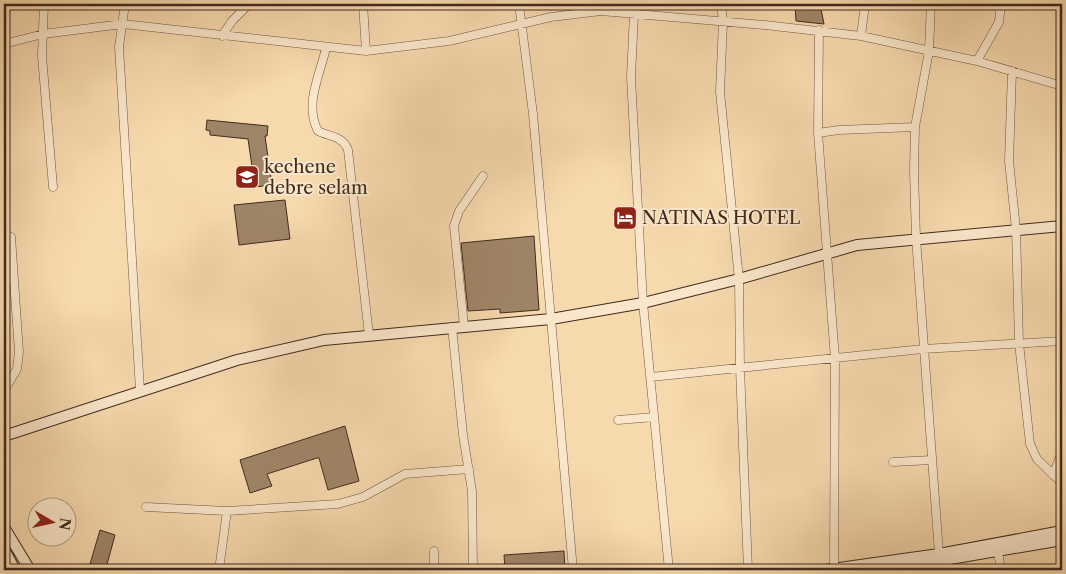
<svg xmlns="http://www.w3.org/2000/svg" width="1066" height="574" viewBox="0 0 1066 574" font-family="'Libre Caslon Text',serif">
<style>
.building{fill:#9f8568;stroke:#402b1d}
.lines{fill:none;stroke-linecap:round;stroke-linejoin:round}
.street-casing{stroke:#6e5641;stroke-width:9}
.secondary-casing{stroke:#402b1d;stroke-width:12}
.street{stroke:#fae6ca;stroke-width:8}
.secondary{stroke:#fae6ca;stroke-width:10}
.labels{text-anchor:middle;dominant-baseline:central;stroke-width:4;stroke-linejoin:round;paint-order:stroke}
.poi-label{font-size:18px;fill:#402b1d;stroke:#fae6ca;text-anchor:start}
</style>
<rect width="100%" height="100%" fill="#f7d9ae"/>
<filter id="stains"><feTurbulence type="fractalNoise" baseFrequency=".004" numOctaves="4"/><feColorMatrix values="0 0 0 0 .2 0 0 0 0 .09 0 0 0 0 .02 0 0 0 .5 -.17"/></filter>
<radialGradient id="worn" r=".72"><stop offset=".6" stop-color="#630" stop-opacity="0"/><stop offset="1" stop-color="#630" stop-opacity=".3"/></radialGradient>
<path class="building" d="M795 4H820L824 24 796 21Z
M207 120 268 126 267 136H265L272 185 255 187 248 139 210 135V131L206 130Z
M285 200 290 239 239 245 234 205Z
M534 236 539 310 500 313V309L468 311 461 243Z
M345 426 359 481 328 490 319 458H317L267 474 272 486 250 493 240 460Z
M100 530 115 535 106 568 90 564Z
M564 551 565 570H505L504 555Z"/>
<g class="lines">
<defs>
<path id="street" d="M44 4 42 56 53 187
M125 4 119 47 140 390
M363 4 366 51
M519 4 533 114 573 570
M721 4 723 21 720 92 739 279 740 368 748 570
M931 4 929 51 915 127 914 171 916 238 939 554
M634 14 631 77 643 303 669 570
M819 30 818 133 835 359 834 569
M222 36 232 21 249 4
M861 36 865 4
M4 44 43 34 123 24 366 51 449 41 551 17 601 11 765 25 861 36 977 61 1062 86
M326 48C320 75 304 104 318 131 330 137 343 136 348 150L369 335
M977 61 999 22 1001 4
M1012 71 1009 161 1016 229 1019 343 1030 444 1037 459 1062 483
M818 133 839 130 915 127
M464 326 454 226 459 211 483 176
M452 327 463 435 472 491 473 570
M651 377 923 349 1062 341
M4 391 17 369 19 352 11 237
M618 420 654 417
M893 462 932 460
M1053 475 1062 452
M146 507 227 511 338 504 363 497 405 474 469 469
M434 551V570
M998 552 1001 570
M219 570 227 511"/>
<path id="secondary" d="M4 436 237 360 324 340 551 319 643 303 739 279 857 245 1062 226
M4 527 30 570
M4 549 15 570
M825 570 939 554 1062 531
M886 570 1062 540"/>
</defs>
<use href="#street" class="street-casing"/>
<use href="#secondary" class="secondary-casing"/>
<use href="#street" class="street"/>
<use href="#secondary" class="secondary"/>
</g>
<defs>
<symbol id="school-square" viewBox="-11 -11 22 22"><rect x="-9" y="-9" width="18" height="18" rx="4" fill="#8f2418" stroke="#fae6ca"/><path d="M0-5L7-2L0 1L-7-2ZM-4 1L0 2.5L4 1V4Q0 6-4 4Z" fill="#fff"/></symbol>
<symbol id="hotel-square" viewBox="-11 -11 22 22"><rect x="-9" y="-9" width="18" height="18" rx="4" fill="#8f2418" stroke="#fae6ca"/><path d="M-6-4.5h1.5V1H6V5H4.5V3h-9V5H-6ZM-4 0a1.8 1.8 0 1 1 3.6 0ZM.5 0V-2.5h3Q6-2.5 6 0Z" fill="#fff"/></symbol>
</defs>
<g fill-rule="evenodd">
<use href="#school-square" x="233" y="163" width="28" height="28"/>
<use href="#hotel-square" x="611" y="204" width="28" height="28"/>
</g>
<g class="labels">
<g class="poi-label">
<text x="264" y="167">kechene<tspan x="264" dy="21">debre selam</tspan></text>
<text x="642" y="218">NATINAS HOTEL</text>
</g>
</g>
<rect width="1066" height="574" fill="none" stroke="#f7d9ae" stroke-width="20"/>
<rect x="5" y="5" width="1056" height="564" fill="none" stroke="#402b1d" stroke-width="2.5"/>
<rect x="10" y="10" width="1046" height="554" fill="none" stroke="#402b1d"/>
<g transform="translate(52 522) rotate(99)"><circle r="24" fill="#fae6ca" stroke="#b09b85"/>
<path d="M0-4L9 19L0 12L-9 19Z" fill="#8f2418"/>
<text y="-8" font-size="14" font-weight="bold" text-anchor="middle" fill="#402b1d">N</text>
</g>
<rect width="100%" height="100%" filter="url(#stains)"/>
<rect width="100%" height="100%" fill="url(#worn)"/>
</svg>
